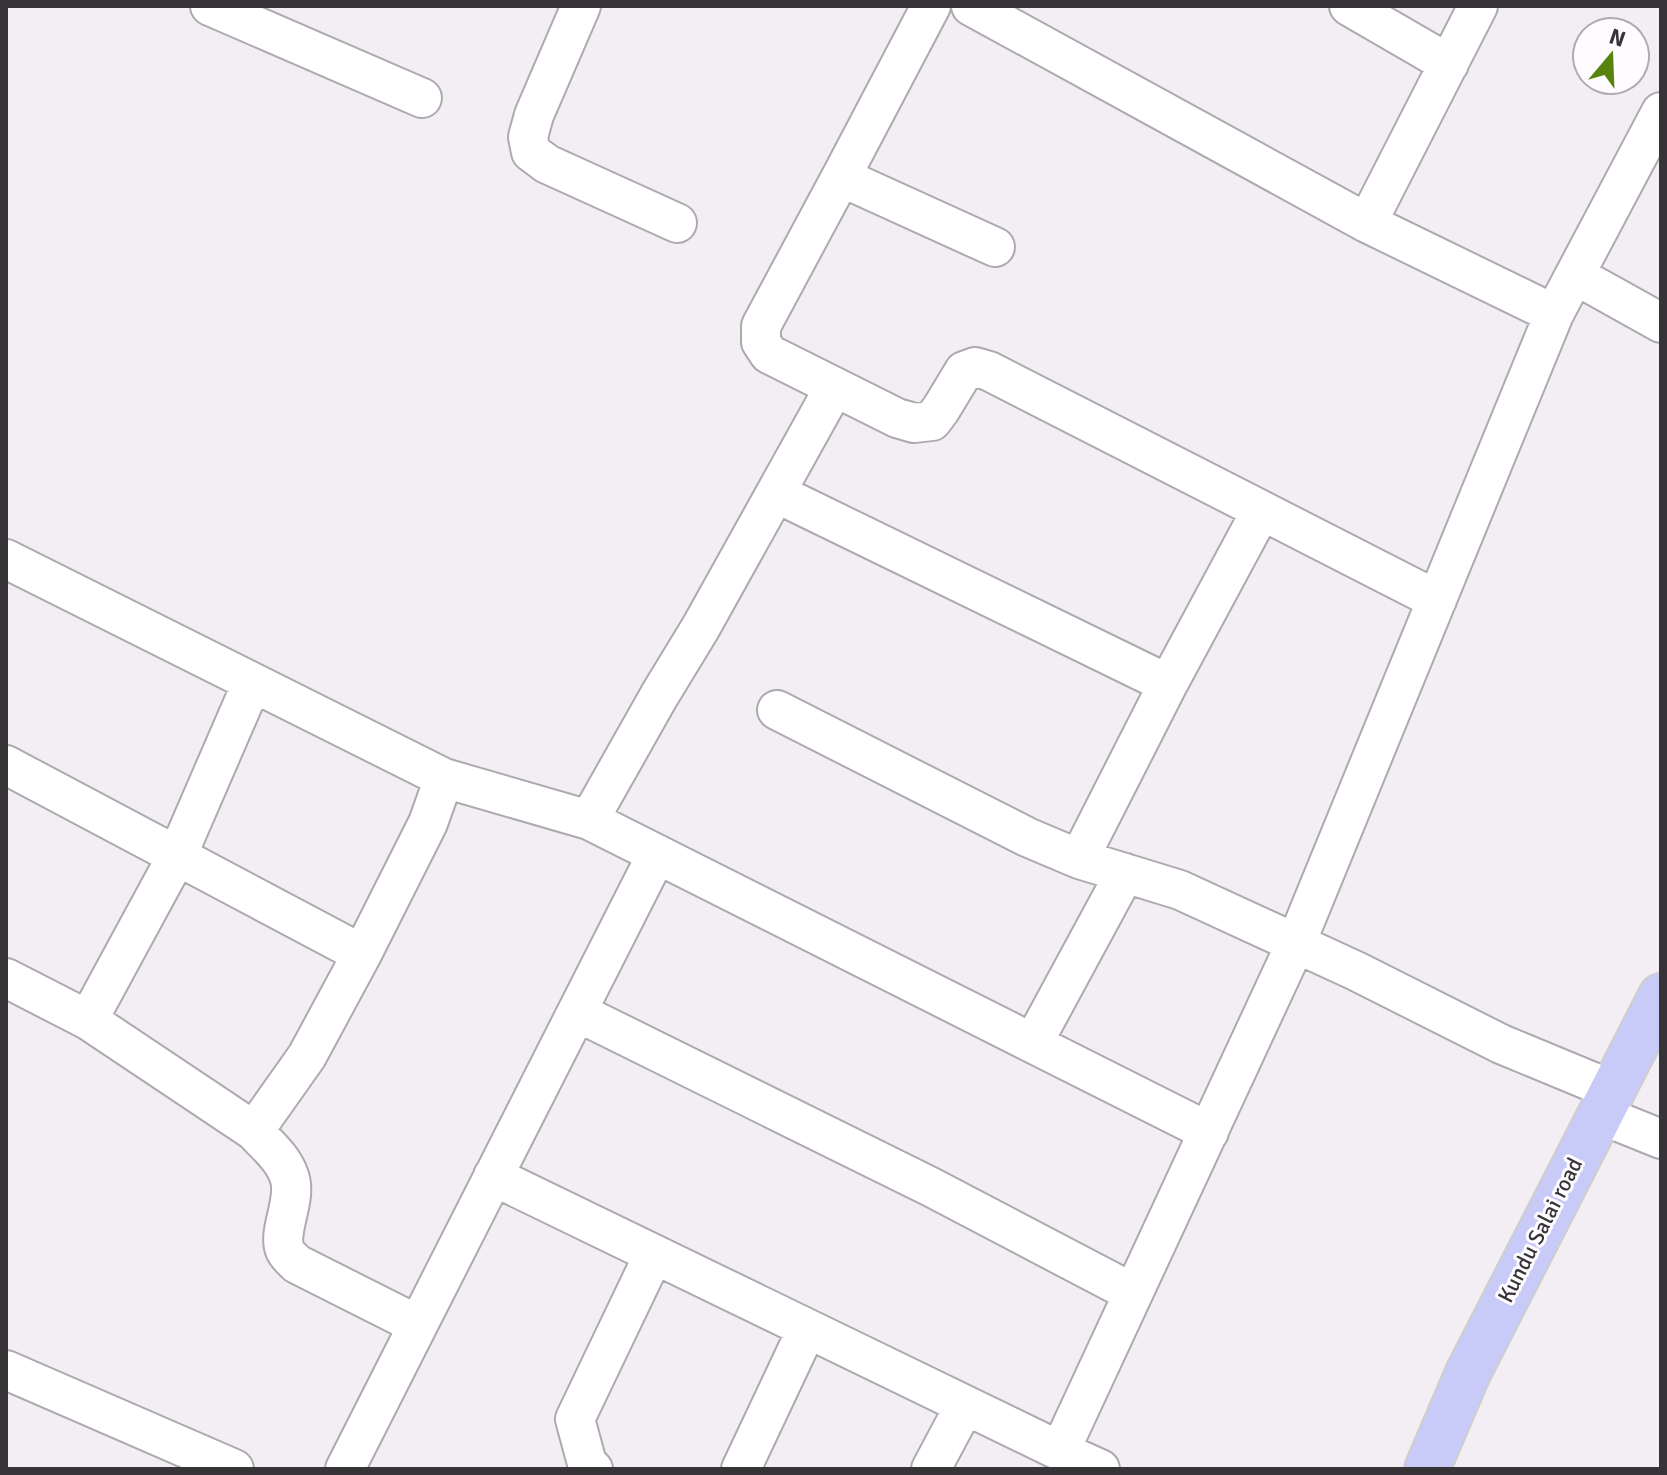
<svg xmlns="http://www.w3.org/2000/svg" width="1667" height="1475" viewBox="0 0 1667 1475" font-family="Signika,sans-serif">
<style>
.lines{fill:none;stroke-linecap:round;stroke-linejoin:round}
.minor-casing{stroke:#adaaaf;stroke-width:42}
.major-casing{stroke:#cfcecf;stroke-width:48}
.minor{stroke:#fff;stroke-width:38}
.major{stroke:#c8caf7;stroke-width:44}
.labels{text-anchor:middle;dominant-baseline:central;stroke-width:6;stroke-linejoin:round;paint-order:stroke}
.street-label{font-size:22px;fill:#363437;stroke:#fefcff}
</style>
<rect width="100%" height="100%" fill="#f2eef4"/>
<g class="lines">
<defs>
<path id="minor" d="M210 6 422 98
M581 6 534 115 528 137 531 152 547 164 677 223
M931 6 841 177 995 247
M971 6 1367 223 1554 314
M1349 6 1449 64
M841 177 761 326V342L769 354 897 418 914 423 932 421 941 409 964 371 975 367 989 371 1437 600
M1367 223 1478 6
M1575 275 1661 323
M776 493 1168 684
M6 559 444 778 589 820 1209 1132
M777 710 1027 837 1079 859 1180 890 1356 971 1501 1044 1612 1090
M6 765 362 954
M589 820 659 696 701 627 834 388
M1079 859 1168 684 1261 511
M6 978 88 1020 254 1131
M577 1012 931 1187 1133 1293
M88 1020 177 856 252 683
M1033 1043 1125 873
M1599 1114 1661 1139
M493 1176 1060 1451 1296 943 1554 314 1661 112
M418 1325 657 854
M6 1370 234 1469
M1060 1451 1100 1469
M345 1469 418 1325 297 1264C293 1260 287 1255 285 1250 277 1231 298 1199 289 1176 283 1158 267 1145 254 1131L307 1056 362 954 428 823 444 778
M593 1469 588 1467 575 1419 654 1254
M741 1469 807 1329
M931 1469 965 1405"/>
<path id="major" d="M1427 1469 1468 1373 1661 996"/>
</defs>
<use href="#minor" class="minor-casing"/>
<use href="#major" class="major-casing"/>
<use href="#minor" class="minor"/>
<use href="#major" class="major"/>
</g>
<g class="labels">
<g class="street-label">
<text transform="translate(1540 1230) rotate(-63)">Kundu Salai road</text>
</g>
</g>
<rect width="1667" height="1475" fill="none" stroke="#363437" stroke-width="16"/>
<g transform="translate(1611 56) rotate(19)"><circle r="38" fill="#fefcff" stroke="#aeacaf" stroke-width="2"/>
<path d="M0-6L14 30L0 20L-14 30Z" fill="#58830d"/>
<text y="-12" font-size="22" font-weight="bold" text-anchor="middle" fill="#363437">N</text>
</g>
</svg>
